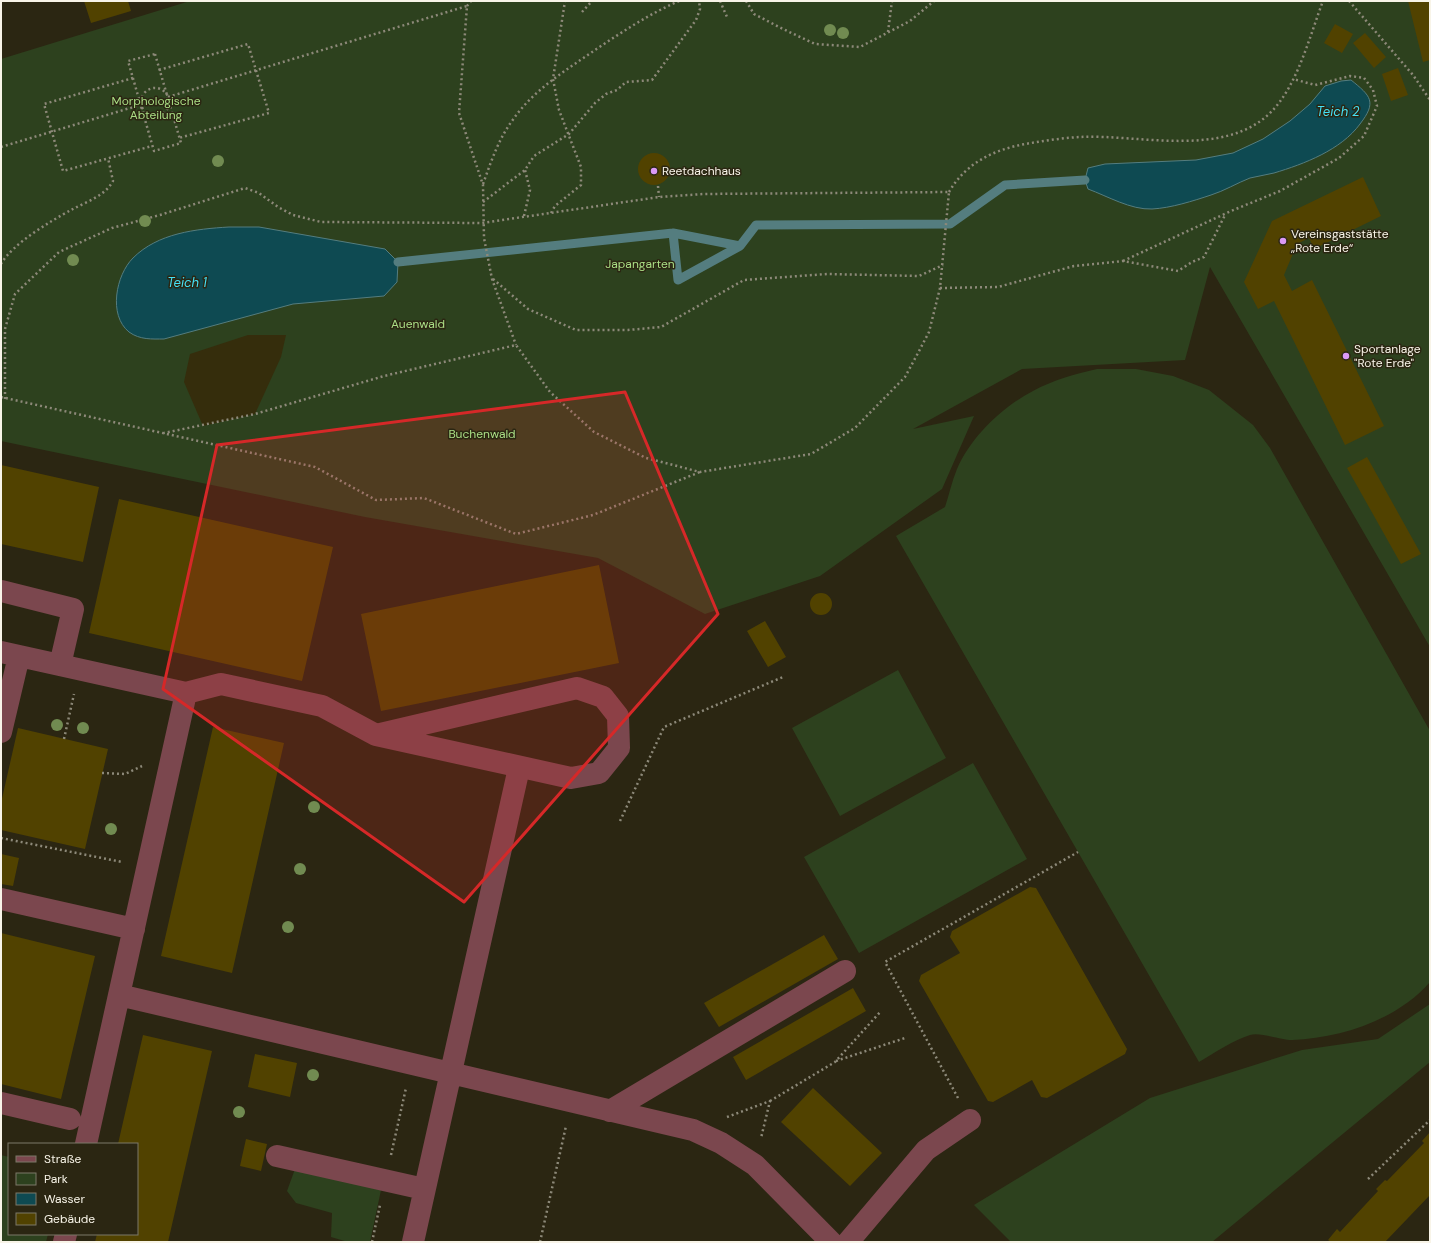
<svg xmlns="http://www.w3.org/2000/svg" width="1431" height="1243" viewBox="0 0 1431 1243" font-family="'DM Sans',sans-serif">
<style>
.green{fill:#2d411e}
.sand{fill:#352d0c}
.water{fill:#0e4a52;stroke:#547d7f}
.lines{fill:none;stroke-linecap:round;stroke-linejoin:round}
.stream{stroke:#547d7f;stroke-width:9}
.building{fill:#514200}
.path{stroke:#8d8979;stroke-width:2.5;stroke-dasharray:2 3;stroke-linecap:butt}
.minor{stroke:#7b474e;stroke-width:22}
.tree{fill:#718b51}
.marked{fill:#d62828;fill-opacity:0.2;stroke:#d62828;stroke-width:3;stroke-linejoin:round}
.poi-dot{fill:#db99f6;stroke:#2b2612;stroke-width:1.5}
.labels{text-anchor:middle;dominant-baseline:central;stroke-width:3;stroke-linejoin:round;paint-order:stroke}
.park-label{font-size:12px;fill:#aade85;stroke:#2b2612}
.poi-label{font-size:12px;fill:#f8f4e8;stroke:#2b2612;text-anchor:start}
.water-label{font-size:13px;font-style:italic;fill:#45e1f6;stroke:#2b2612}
</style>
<rect width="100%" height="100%" fill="#2b2612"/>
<path class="green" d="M190 1H1430V647L1210 267 1185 360 1022 369 913 429 974 416 942 489 820 576 705 614 598 558 365 517 1 441V59Z
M1097 369H1136L1173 376 1209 390 1253 425 1270 448 1430 731V982C1397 1020 1341 1038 1292 1040 1281 1040 1260 1032 1250 1035 1234 1040 1214 1053 1199 1062L896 536 945 507C949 495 952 481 957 469 971 437 1002 407 1033 391 1053 380 1075 374 1097 369Z
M898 670 946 758 840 816 792 728Z
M973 763 1027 859 859 953 804 857Z
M1430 1004V1062L1212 1242H1011L974 1205 1150 1098 1302 1050 1378 1039Z
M1 1155 9 1157V1234H48L46 1242H1Z
M295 1169 381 1190 370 1242H348L331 1237 332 1213 296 1203 287 1191Z"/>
<path class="sand" d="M248 335H286L281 357 255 414 203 426 184 382 190 354Z"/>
<path class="water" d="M1351 80C1371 96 1377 102 1360 124 1341 150 1304 164 1274 173 1266 175 1258 176 1250 178 1237 183 1224 191 1211 195 1193 201 1171 208 1152 209 1131 210 1107 196 1088 189L1085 180 1088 168 1105 164 1196 160 1233 153 1263 139 1290 121 1310 104 1325 86 1341 81Z
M229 227H259L385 249 398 262 397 282 384 296 293 304 164 339C152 339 140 340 129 332 108 315 116 275 133 258 158 233 196 229 229 227Z"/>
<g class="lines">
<path class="stream" d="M673 233 678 280 740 246
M398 262 673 233 740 246 756 225 950 224 1005 185 1085 180"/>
</g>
<path class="building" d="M84 1H128L131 11 91 23Z
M1408 1H1430V60L1423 62Z
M1335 24 1353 34 1342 53 1324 43Z
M1365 33 1386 57 1374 68 1353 43Z
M1398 68 1408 95 1391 101 1382 74Z
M638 169a16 16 0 1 1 32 0a16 16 0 1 1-32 0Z
M1363 177 1381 216 1314 249 1309 238 1297 244 1284 275 1292 291 1312 280 1384 426 1345 445 1274 301 1258 309 1244 282 1272 221Z
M1367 457 1421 554 1401 564 1347 468Z
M1 465 99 487 83 562 1 544Z
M119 499 333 547 302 681 89 633Z
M599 565 619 663 381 711 361 614Z
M810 604a11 11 0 1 1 22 0a11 11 0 1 1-22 0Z
M765 621 786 657 768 667 747 631Z
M213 727 284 743 232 973 161 956Z
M18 728 108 749 85 849 1 830V803Z
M1 854 19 858 13 886 1 884Z
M1030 887 1036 888 1127 1049 1125 1054 1047 1098 1041 1097 1032 1080 993 1102 988 1101 919 981 921 975 960 953 950 937 952 931Z
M1 933 95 956 61 1099 1 1084Z
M824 935 838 959 719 1027 704 1003Z
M853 988 866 1011 746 1080 733 1057Z
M143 1035 212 1051 168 1242H95L97 1234H137V1144H118Z
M255 1054 297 1063 290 1097 248 1087Z
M813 1088 882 1153 850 1186 781 1122Z
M1430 1132V1195L1385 1242H1331L1328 1240 1337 1229 1340 1232 1378 1191 1376 1189 1385 1180 1387 1181 1424 1143 1422 1141Z
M246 1139 267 1144 261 1171 240 1166Z"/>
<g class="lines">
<path class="path" d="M720 1 727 17
M746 1 754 14 783 29 815 44 860 47 910 21 934 1
M1349 1 1413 75 1430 100
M467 6 471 1
M582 12 592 1
M888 32 892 1
M155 54 181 143 154 151 128 61Z
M159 70 248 44 269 113 179 138
M133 78 44 104 63 171 152 146
M141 102a14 14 0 1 1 28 0a14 14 0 1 1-28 0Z
M168 97 467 6 459 113 483 185 484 238 492 279 516 345
M1 147 140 105
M483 184C491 162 498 140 512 121 533 90 565 71 595 50 622 32 649 14 679 1
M658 186 659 197
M949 192C966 163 993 150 1025 144 1043 141 1062 138 1080 137 1139 134 1226 159 1272 111 1298 84 1310 35 1323 1
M483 202 525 170 534 156 569 134 595 103 606 94 617 90 626 82 652 80 696 20 700 9 699 1
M551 213 555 206 581 185V167L559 110 553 79 565 1
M524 216 530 190 525 170
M1123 261 1231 211 1280 191 1339 158 1364 136 1377 106 1373 90 1364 78 1350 76 1315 85 1293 79
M1 264C13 243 51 221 71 210 86 202 105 196 113 181L108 158
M493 279 528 309 576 330H628L661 327 744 280 827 274 919 276 943 265
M940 288 998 287 1074 266 1123 261 1178 271 1192 262 1204 257 1225 215
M1 397 315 467 376 500 424 498 516 534 593 515 700 472
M5 399V329L15 294 59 252 112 228 160 215 245 188 259 193 278 207 293 215 321 222 482 223 659 197 704 194 949 192 940 288 929 332 918 353 905 377 855 428 811 454 700 472 646 458 594 432 550 392 516 345 384 376 255 414 164 433
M64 739 74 694
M102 773 125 774 142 766
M620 821 664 727 783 677
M1 838 122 862
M836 1061 905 1038
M958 1098 885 962 1078 852
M770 1101 835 1062 881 1011
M727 1117 770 1101 761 1138
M391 1155 406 1088
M1368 1179 1430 1120
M372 1242 380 1205
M540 1242 566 1126"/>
<path class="minor" d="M1 591 73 609 60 665
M1 652 186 693 221 684 322 706 376 735 571 778 599 773 619 748 618 716 603 697 577 688 376 735
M1 732 19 656
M1 899 134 929
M119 995 693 1130 721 1143 755 1165 831 1242
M1 1103 70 1119
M610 1111 845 971
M86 1144 186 693
M277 1156 424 1189
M64 1242 66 1234
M413 1242 519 768
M848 1242 926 1150 970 1120"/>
</g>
<g class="tree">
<circle cx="830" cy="30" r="6"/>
<circle cx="843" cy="33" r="6"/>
<circle cx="218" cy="161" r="6"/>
<circle cx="145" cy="221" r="6"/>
<circle cx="73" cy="260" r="6"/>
<circle cx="57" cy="725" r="6"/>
<circle cx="83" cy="728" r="6"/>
<circle cx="314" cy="807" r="6"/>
<circle cx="111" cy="829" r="6"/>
<circle cx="300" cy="869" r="6"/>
<circle cx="288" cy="927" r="6"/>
<circle cx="313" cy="1075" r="6"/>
<circle cx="239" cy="1112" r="6"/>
</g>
<path class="marked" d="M625 392 718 614 464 902 163 689 217 445Z"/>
<g class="poi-dot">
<circle cx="654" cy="171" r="4"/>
<circle cx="1283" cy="241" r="4"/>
<circle cx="1346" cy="356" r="4"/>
</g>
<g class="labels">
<g class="park-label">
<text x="156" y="101">Morphologische<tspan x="156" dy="14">Abteilung</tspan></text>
<text x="640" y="264">Japangarten</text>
<text x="418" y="324">Auenwald</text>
<text x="482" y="434">Buchenwald</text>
</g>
<g class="poi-label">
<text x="662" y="171">Reetdachhaus</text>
<text x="1291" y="234">Vereinsgaststätte<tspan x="1291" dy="14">„Rote Erde“</tspan></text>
<text x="1354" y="349">Sportanlage<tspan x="1354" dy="14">"Rote Erde"</tspan></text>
</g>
<g class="water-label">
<text x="1338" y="111">Teich 2</text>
<text x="187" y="282">Teich 1</text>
</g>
</g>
<rect width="1431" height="1243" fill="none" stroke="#f8f4e8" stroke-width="4"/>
<rect x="8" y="1143" width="130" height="92" fill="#2b2612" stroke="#7d7868"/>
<rect x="16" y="1156" width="20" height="6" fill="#7b474e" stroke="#7d7868"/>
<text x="44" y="1163" font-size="12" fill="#f8f4e8">Straße</text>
<rect x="16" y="1173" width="20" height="12" fill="#2d411e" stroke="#7d7868"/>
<text x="44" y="1183" font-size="12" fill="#f8f4e8">Park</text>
<rect x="16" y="1193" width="20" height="12" fill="#0e4a52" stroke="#7d7868"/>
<text x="44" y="1203" font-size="12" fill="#f8f4e8">Wasser</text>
<rect x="16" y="1213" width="20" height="12" fill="#514200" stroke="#7d7868"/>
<text x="44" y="1223" font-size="12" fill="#f8f4e8">Gebäude</text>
</svg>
